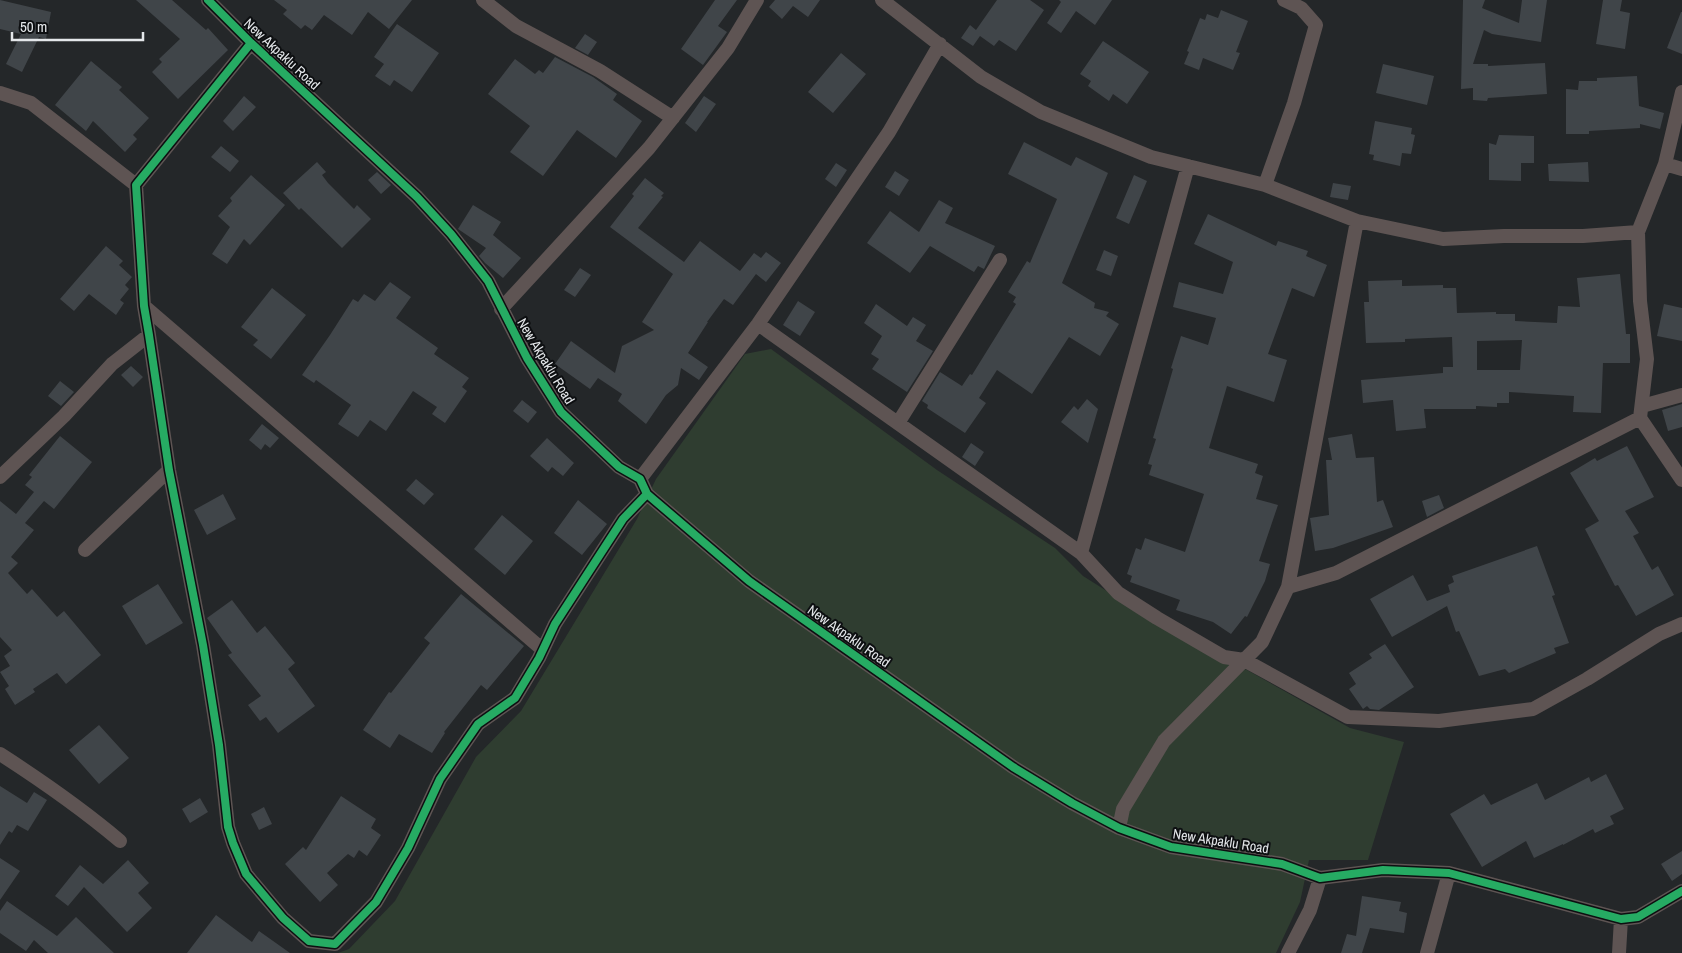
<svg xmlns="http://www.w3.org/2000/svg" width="1682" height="953" viewBox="0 0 1682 953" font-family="'Archivo Narrow',sans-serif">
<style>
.green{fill:#2f3d30}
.building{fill:#404549;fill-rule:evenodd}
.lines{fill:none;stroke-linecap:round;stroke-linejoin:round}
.minor{stroke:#5e5453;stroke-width:14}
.cycleway-casing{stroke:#0d0f11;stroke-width:11}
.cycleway{stroke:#26ab63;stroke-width:8}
.labels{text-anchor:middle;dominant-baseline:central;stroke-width:4;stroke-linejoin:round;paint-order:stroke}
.street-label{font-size:14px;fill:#e4e7ea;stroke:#0d0f11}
</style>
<rect width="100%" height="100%" fill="#242729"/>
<path class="green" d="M771 349 937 470 1055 548 1083 576 1207 654 1247 670 1350 728 1404 742 1368 860H1309L1300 902 1276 953H338L349 949 395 901 476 757 521 711 637 519 656 479 745 354Z"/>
<path class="building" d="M0 0 51 12 46 39 39 37 22 72 6 64 21 34 0 29Z
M136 0H172L206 30 208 28 228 50 178 99 152 72 162 62 159 59 180 39Z
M274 0H412L389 29 368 12 352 35 324 15 312 30 305 25 301 29 283 14 287 10Z
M715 0H737L718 26 727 32 703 65 681 49Z
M775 0H820L808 17 793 6 782 19 769 7Z
M997 0H1030L1044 10 1016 51 999 40 994 46 980 36 973 46 961 38 970 25 976 30Z
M1059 0H1112L1095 25 1076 11 1061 33 1047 23 1061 2Z
M1463 0H1485L1482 8 1519 23 1522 0H1547L1541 42 1492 34 1484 30 1473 64H1488V66L1545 63 1547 94 1488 98 1487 101 1473 100V88L1461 89Z
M1603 0H1622L1620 11 1630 13 1625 49 1596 44Z
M1221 10 1248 21 1236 52 1240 53 1233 70 1203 58 1199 70 1184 64 1189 52 1187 51 1200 18 1205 20 1207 14 1218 18Z
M1681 12H1682V54L1667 48Z
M397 24 439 53 412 92 394 80 390 86 375 76 384 64 374 57Z
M585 34 597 42 588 55 575 48Z
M1103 41 1149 72 1127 104 1113 94 1109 101 1088 86 1091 81 1080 74Z
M841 53 866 74 833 113 808 92Z
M555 57 593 77 617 94 613 100 642 121 616 158 577 130 543 176 510 152 530 126 488 94 515 59 535 74 539 70 543 73Z
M91 61 122 87 119 90 149 118 133 135 137 139 125 152 93 121 86 131 55 105Z
M1383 64 1434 76 1427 105 1376 93Z
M1637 76 1639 106 1664 113 1660 129 1640 124V128L1589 131V134H1566V89L1578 90 1579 81H1597V78Z
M244 96 256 107 233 131 223 121Z
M704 96 716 104 696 132 685 123Z
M1375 121 1412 128 1411 134 1415 135 1411 154 1402 153 1400 166 1373 160 1374 155 1369 154Z
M1499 135 1534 136V163H1521V181L1489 180V143L1496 145Z
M1024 142 1071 166 1076 157 1108 173 1062 283 1095 303 1094 308 1109 312 1106 316 1119 324 1100 356 1069 337 1032 394 997 370 979 398 986 403 965 433 927 408 928 405 922 401 940 372 962 386 970 374 972 375 1016 304 1013 302 1016 297 1008 292 1027 261 1030 263 1057 199 1008 174Z
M221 146 239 161 230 172 211 157Z
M317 162 326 172 322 175 328 183 354 209 357 205 371 219 342 248 301 208 299 210 283 193Z
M1588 162 1589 182 1549 181 1548 164Z
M836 163 847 170 836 187 825 179Z
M895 171 909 180 899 196 885 187Z
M377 172 391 185 381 194 368 180Z
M251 175 285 205 250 245 244 239 227 264 212 254 230 227 218 216 232 201 230 198Z
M1134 175 1147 181 1129 224 1116 218Z
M645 178 664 193 661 196 663 197 638 228 684 262 700 241 740 271 754 253 761 258 766 252 781 263 766 282 756 274 733 305 724 299 707 322H708L688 353 708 367 699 380 681 368 678 385 666 395 646 424 618 401 622 394 598 378 590 389 555 364 571 341 615 373 622 346 654 330 642 322 673 274 610 227 634 196 632 194Z
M1333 183 1351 186 1348 200 1330 197Z
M939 200 953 208 945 223 995 246 984 269 978 266 974 272 930 246 910 273 867 243 890 211 919 232Z
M473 205 501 222 493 235 521 258 503 278 485 263 479 256 486 248 458 229Z
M1208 214 1276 246 1278 241 1308 251 1306 256 1327 265 1314 297 1292 288 1268 354 1287 360 1274 402 1227 386 1209 448 1258 464 1255 473 1263 476 1256 499 1278 505 1259 561 1270 564 1265 581 1247 617 1245 616 1231 634 1213 622 1176 610 1180 600 1130 582 1132 576 1127 574 1136 548 1141 550 1145 538 1185 552 1204 494 1149 475 1152 465 1148 464 1156 439 1153 438 1173 369 1171 368 1181 336 1208 345 1216 318 1173 307 1179 282 1223 294 1233 262 1194 244Z
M106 246 123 261 119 265 132 277 125 285 129 289 120 300 124 303 116 315 89 294 74 311 60 299Z
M1104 250 1118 256 1111 276 1096 270Z
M580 268 591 275 575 297 564 290Z
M1620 274 1626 334H1630V363H1603L1601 413 1573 412 1574 396 1509 392V403H1497V407L1476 406V409H1424L1426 428 1396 431 1393 400 1363 403 1361 380 1443 373V367H1453L1452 337 1405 339V342L1366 343 1364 302H1369L1368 281 1402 280V286L1443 285V288H1456L1457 313 1496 312V314H1515V321L1557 323 1558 306 1580 307 1577 278ZM1522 340 1520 370H1477V341Z
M390 282 411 297 396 318 438 348 434 354 469 378 462 387 467 391 445 423 432 414 437 407 413 391 386 431 370 420 358 437 338 424 351 405 316 380 314 383 302 375 330 335 353 299 358 302 364 294 375 301Z
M272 288 306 315 271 359 253 345 258 340 241 327Z
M798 301 815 312 800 336 783 325Z
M876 304 907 326 913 317 926 325 916 341 933 351 907 392 872 369 879 359 871 354 882 336 864 323Z
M1664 304 1682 308V341L1657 336Z
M131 366 143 377 133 387 121 375Z
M60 381 74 392 61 406 48 396Z
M1087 399 1098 409 1088 443 1061 422 1074 406 1078 410Z
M522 400 537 412 528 423 513 411Z
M1682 404V427L1668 431 1662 410Z
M262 424 279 438 270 448 265 444 261 450 249 440Z
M1352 434 1356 458 1374 457 1377 502 1383 500 1393 527 1333 548 1315 551 1310 518 1329 515 1326 460H1332L1328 438Z
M60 436 92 462 54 509 44 501 25 523 34 530 11 557 18 563 8 573 27 594 32 589 57 617 64 611 101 655 66 684 57 673 33 689 35 692 15 705 5 689 9 686 0 672 10 666 4 656 12 650 0 637V501L16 514 34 492 25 485 32 477 29 475Z
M547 438 574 463 563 476 552 467 548 472 530 456Z
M971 443 984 452 975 466 962 457Z
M1627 446 1654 497 1625 511 1639 533 1633 536 1652 570 1658 566 1674 595 1636 616 1618 585 1615 586 1585 529 1599 521 1570 473 1595 458 1597 461Z
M416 479 434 494 424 505 406 490Z
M223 494 236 519 207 535 194 510Z
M1439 495 1444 508 1427 517 1422 501Z
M578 500 607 524 582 555 554 533Z
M502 515 533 541 505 575 474 549Z
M1537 546 1555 595 1552 596 1569 643 1554 648 1556 653 1509 673 1505 669 1479 676 1459 631 1456 632 1447 606 1392 637 1370 599 1413 575 1427 601 1450 592 1448 585 1454 582 1452 576Z
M158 584 183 623 146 645 122 606Z
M461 594 524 646 487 690 481 685 444 732 445 733 432 753 399 734 390 748 363 730 389 692 391 693 430 643 424 638Z
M232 600 257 633 265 626 295 663 288 669 315 706 278 733 266 717 260 721 248 705 261 696 228 655 232 653 207 618Z
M1385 644 1414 687 1379 710 1370 709 1367 706 1363 709 1349 689 1356 684 1349 673 1372 658 1369 654Z
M99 725 129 758 99 784 69 750Z
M1606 774 1624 809 1610 816 1614 824 1595 833 1593 829 1563 845V844L1534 858 1526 841 1482 867 1450 814 1484 794 1491 805 1537 783 1545 800 1589 777 1591 782Z
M0 786 27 803 34 792 47 800 28 831 17 825 12 833 9 831 0 845Z
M341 796 376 819 371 828 381 835 367 856 359 850 354 858 348 854 327 873 338 885 320 902 285 864 303 847 306 850Z
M200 798 208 812 190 823 182 809Z
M264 807 272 824 259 830 251 814Z
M1682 851V874L1672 881 1661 864Z
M0 858 20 871 0 900Z
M128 860 149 883 138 893 152 908 127 932 84 887 68 906 55 896 80 865 103 884Z
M1362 896 1401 902 1399 911 1407 913 1404 933 1370 928 1362 953H1341L1347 934 1356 936Z
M7 901 57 936 76 917 114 953H48L34 940 26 951 0 933V911Z
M216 915 252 942 259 931 290 953H187Z"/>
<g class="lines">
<path class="minor" d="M208 0 251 43 417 197 451 234 488 281 527 358 561 412 619 467 640 479 647 494 749 581 1013 767 1072 803 1119 828 1171 847 1282 864 1320 878 1383 870 1449 873 1621 919 1638 917 1682 891
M483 0 516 26 600 71 673 118
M882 0 981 77 1041 112 1151 157 1265 185 1357 221 1443 239 1504 236H1583L1638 232
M251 43 136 185 144 306 149 335 169 470 203 645 219 745 228 827 233 843 246 874 283 918 309 941 335 944 376 902 408 848 440 779 478 724 515 698 539 658 555 624 623 519 647 494
M1682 92 1665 164 1638 232 1640 301 1647 359 1640 418 1682 480
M0 93 31 103 136 185
M1665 164 1682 169
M1265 185 1294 103 1316 25 1301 8 1284 0
M144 306 543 650
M501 309 649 148 728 48 757 0
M758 324 1081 553 1118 593 1157 618 1224 657 1244 660 1348 717 1439 721 1533 709 1587 679 1659 634 1682 624
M1642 406 1682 395
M898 423 1000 260
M0 477 64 416 112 364 149 335
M640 479 758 324 889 132 940 44
M85 550 169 470
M1081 553 1188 166
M1288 587 1357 221
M0 754C42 781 82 809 120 841
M1119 828 1123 809 1164 741 1262 642 1288 587 1336 573 1640 418
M1288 953 1310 910 1320 878
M1427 953 1449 873
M1619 953 1621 919"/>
<defs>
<path id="cycleway" d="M208 0 251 43 417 197 451 234 488 281 527 358 561 412 619 467 640 479 647 494 749 581 1013 767 1072 803 1119 828 1171 847 1282 864 1320 878 1383 870 1449 873 1621 919 1638 917 1682 891
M251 43 136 185 144 306 149 335 169 470 203 645 219 745 228 827 233 843 246 874 283 918 309 941 335 944 376 902 408 848 440 779 478 724 515 698 539 658 555 624 623 519 647 494"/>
</defs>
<use href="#cycleway" class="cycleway-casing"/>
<use href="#cycleway" class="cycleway"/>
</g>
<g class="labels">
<g class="street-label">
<text transform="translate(282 54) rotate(43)">New Akpaklu Road</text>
<text transform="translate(546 361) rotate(59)">New Akpaklu Road</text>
<text transform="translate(849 636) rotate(35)">New Akpaklu Road</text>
<text transform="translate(1221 841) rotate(9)">New Akpaklu Road</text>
</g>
</g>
<path d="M12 32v8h131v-8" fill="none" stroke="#e4e7ea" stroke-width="2.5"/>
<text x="20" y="32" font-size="15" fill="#e4e7ea" stroke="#0d0f11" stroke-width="4" paint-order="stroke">50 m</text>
</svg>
